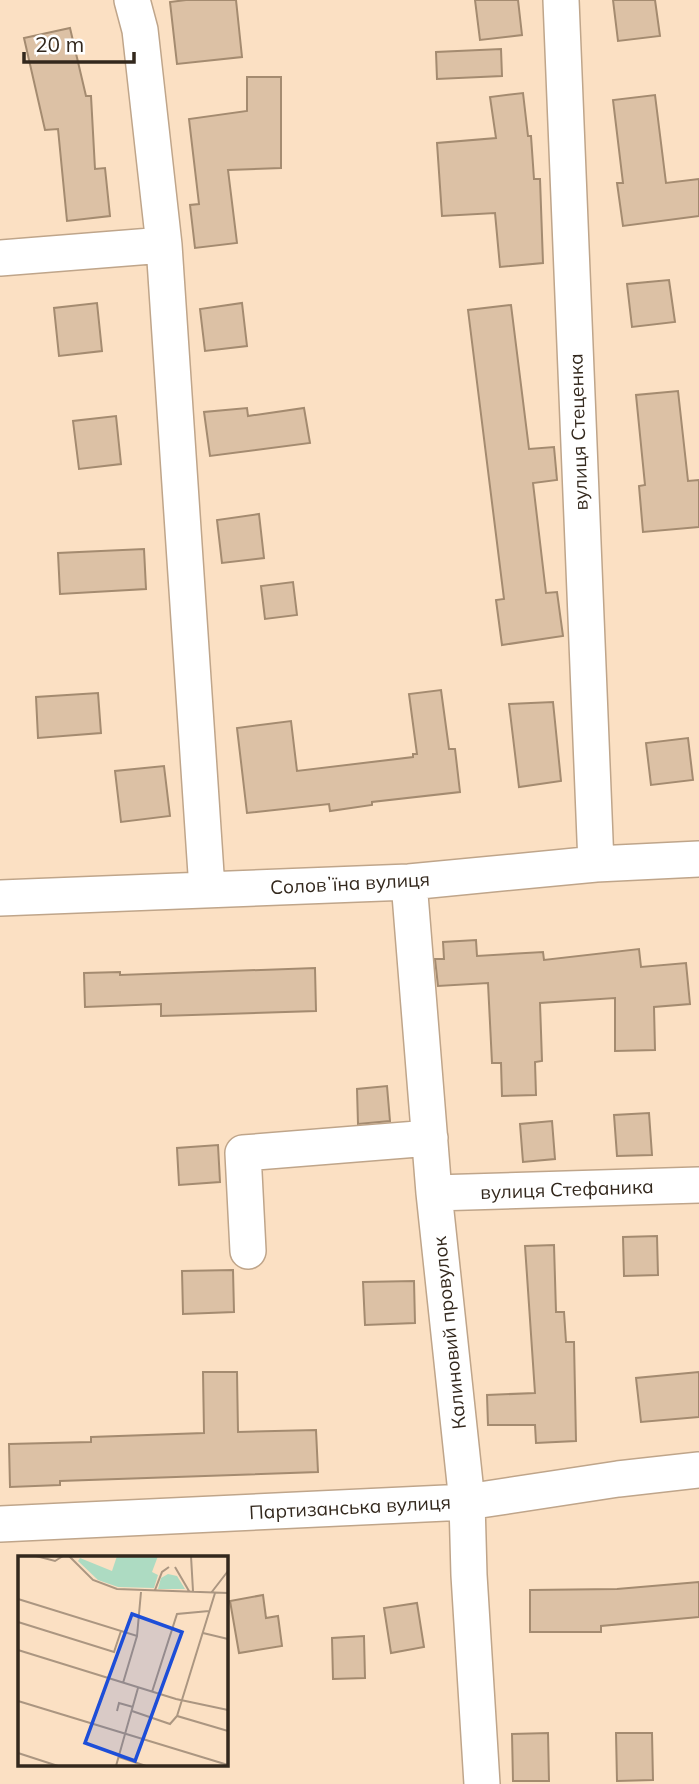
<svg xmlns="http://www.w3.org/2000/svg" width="699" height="1784" viewBox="0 0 699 1784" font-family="Mulish,sans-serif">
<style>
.building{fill:#dcc1a5;stroke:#a48b70;stroke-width:2}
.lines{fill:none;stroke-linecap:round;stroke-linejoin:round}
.minor-casing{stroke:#bfa58a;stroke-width:38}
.minor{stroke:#fff;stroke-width:35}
.labels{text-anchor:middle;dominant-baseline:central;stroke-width:6;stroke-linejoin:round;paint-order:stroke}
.street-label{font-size:19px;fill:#33281d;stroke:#fff}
.inset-road{fill:none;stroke:#ab9681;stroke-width:2}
.view{fill:#1d4ed8;fill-opacity:0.15;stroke:#1d4ed8;stroke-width:3.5}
.inset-edge{fill:none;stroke:#33281d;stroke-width:3.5}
</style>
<rect width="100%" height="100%" fill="#fbe0c3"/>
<path class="building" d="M186 0H236L242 57 177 64 170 2Z
M475 0H518L522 35 480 40Z
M613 0H655L660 36 618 41Z
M70 28 86 96H91L95 169 105 168 110 216 67 221 58 129 45 130 24 38Z
M501 49 502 76 437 79 436 52Z
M247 77H281V168L228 170 237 243 195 248 190 205 199 204 189 119 247 111Z
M523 93 528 136H531L534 179H540L543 263 500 267 495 213 442 216 437 143 496 138 490 97Z
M655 95 666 183 699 179V216L623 226 617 183H623L613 100Z
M669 280 675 322 632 327 627 284Z
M97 303 102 351 59 356 54 308Z
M242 303 247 346 205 351 200 309Z
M511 305 529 449 554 447 557 480 533 483 546 593 557 592 563 636 502 645 496 600 504 599 468 310Z
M678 391 688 481 699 480V527L643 532 639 486 645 485 636 395Z
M247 408 248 416 304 408 310 443 210 456 204 412Z
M116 416 121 464 79 469 73 421Z
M259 514 264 558 222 563 217 520Z
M144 549 146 589 60 594 58 553Z
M293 582 297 615 265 619 261 586Z
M441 690 449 749H455L460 792 372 802V805L330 811 329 804 247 813 237 728 291 721 297 771 413 757V754H417L409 694Z
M98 693 101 733 38 738 36 697Z
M553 702 561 781 519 787 509 704Z
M688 738 693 780 651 785 646 743Z
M164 766 170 816 121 822 115 771Z
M476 940 477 956 543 952 544 960 639 949 641 967 686 963 690 1004 654 1007 655 1050 615 1051V998L540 1003 542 1061 535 1062 536 1095 502 1096 501 1063H492L488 983 438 986 435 959H444L443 942Z
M315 968 316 1011 161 1016V1004L85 1007 84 973 120 972V975Z
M387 1086 390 1121 358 1124 357 1089Z
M649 1113 652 1155 617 1156 614 1115Z
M552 1121 555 1159 523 1162 520 1124Z
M218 1145 220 1182 179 1185 177 1148Z
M657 1236 658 1275 624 1276 623 1237Z
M554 1245 556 1312H564L566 1342H574L576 1441 536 1443 535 1425H488L487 1395 535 1393 525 1246Z
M233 1270 234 1312 183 1314 182 1271Z
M414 1281 415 1323 365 1325 363 1282Z
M203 1372H237L238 1432 316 1430 318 1472 60 1481V1485L10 1487 9 1444 91 1442V1437L204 1433Z
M699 1372V1417L641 1422 636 1378Z
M699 1582V1617L601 1626V1632H530V1590L617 1589Z
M263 1595 266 1618 278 1616 282 1646 239 1653 230 1601Z
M417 1603 424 1647 391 1653 384 1608Z
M364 1636 365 1678 333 1679 332 1638Z
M548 1733 549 1781H513L512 1734Z
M616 1733H652L653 1780 617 1781Z"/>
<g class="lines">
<defs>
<path id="minor" d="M561 0 596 864
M164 245 207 889
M0 258 164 245 140 30 132 0
M409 882 434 1193 467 1502 469 1575 482 1784
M0 898 409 882 596 864 699 859
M434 1193 699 1185
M248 1251 243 1153 430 1138
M0 1524 467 1502 618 1479 699 1470"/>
</defs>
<use href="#minor" class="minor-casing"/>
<use href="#minor" class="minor"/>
</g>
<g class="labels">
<g class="street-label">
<text transform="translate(578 432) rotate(-92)">вулиця Стеценка</text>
<text transform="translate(350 883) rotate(-3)">Соловʼїна вулиця</text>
<text transform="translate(567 1189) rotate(-2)">вулиця Стефаника</text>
<text transform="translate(449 1333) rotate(-96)">Калиновий провулок</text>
<text transform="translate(350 1507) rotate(-3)">Партизанська вулиця</text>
</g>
</g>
<g transform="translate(18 1556)">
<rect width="210" height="210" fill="#fbe0c3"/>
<path d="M99 0H140L134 16 140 19 136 32 100 31 80 24 60 5 62 2 94 15ZM150 18 159 20 167 33H140L143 22Z" fill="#addbc2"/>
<path class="inset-road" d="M18 0 37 5 45 0M51 0 75 24 99 33 210 37M173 0 175 35M157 11 171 35M137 34 144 16 151 11M193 37 210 15M0 43 119 80 123 36M0 66 96 96 103 75M185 77 210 83M0 94 158 143 210 154M105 127 119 80M134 136 159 58 191 55M0 145 210 209M99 155 101 147 115 151M114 155 152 168 159 160 210 175M159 160 197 37M0 197 40 210M101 201 128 210M98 210 120 132"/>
<path class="view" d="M114 58 164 76 117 205 67 187Z"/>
<rect width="210" height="210" class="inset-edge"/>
</g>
<path d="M24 52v10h110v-10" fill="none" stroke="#33281d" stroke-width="3.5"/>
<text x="35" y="52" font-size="21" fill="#33281d" stroke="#ffffff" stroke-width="5" paint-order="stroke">20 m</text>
</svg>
